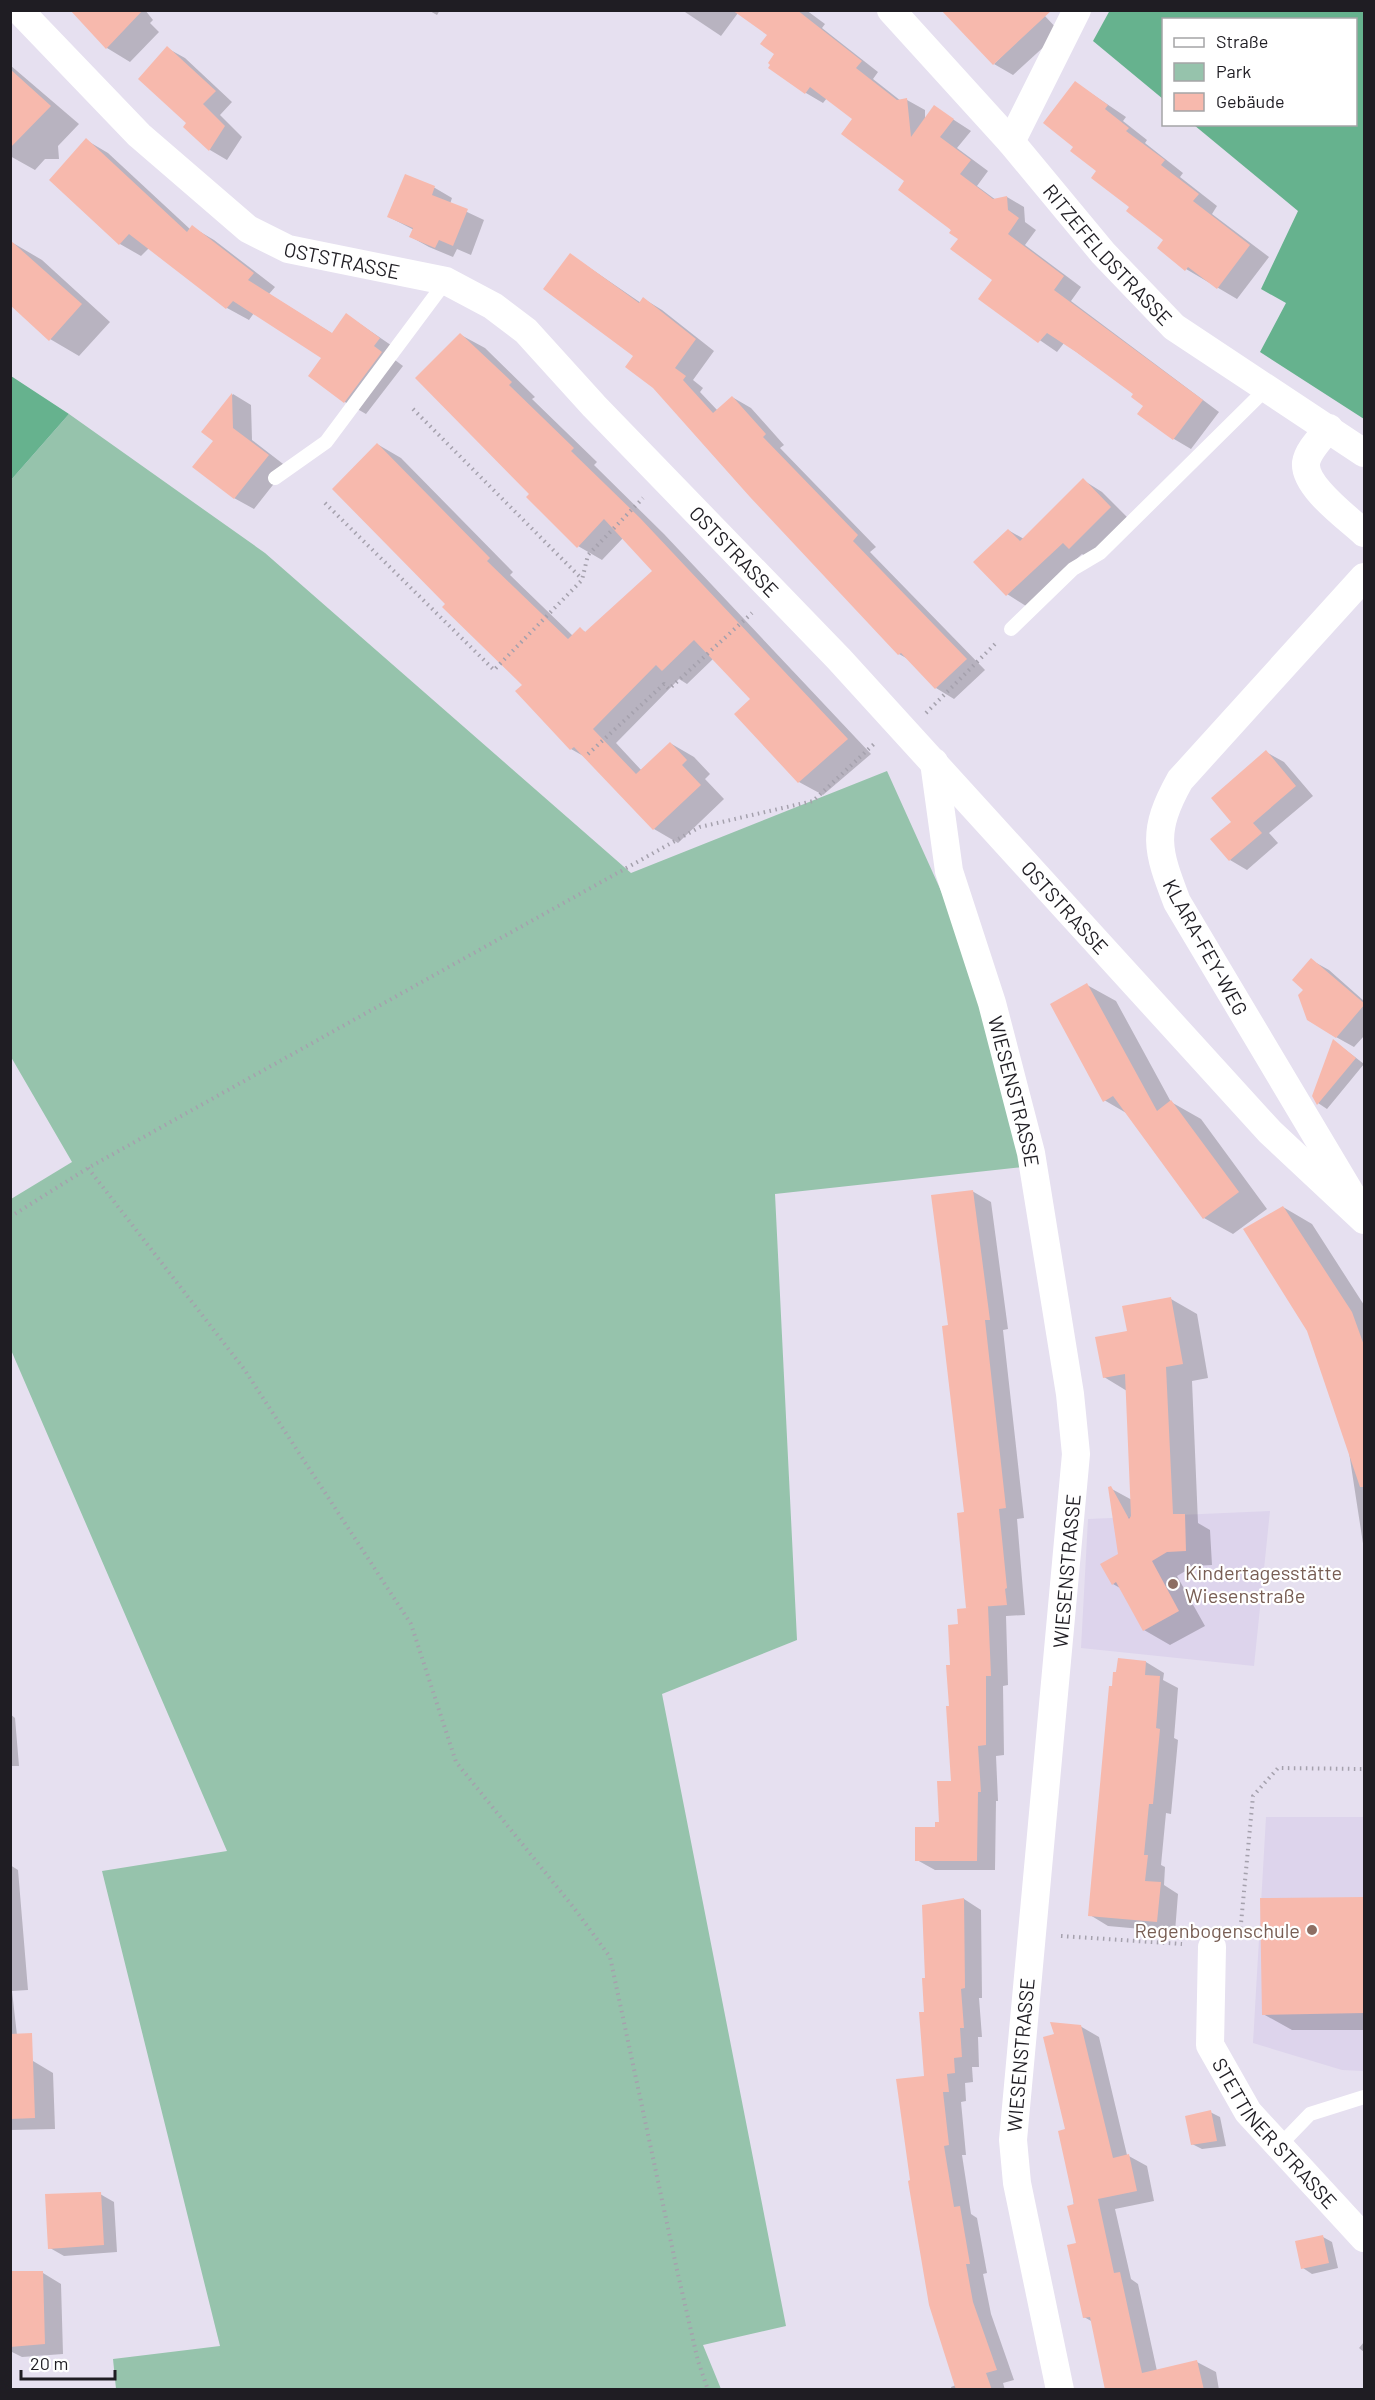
<svg xmlns="http://www.w3.org/2000/svg" width="1375" height="2400" viewBox="0 0 1375 2400" font-family="Barlow,sans-serif">
<style>
.built{fill:#ddd4ec}
.green{fill:#96c3ac}
.forest{fill:#66b28e}
.shadow{fill:#0003}
.building{fill:#f7b9ad}
.lines{fill:none;stroke-linecap:round;stroke-linejoin:round}
.path{stroke:#a5a1ad;stroke-width:4;stroke-dasharray:1.5 4.5;stroke-linecap:butt}
.service{stroke:#fff;stroke-width:14}
.minor{stroke:#fff;stroke-width:28}
.education-dot{fill:#8d6e63;stroke:#fff;stroke-width:2}
.labels{text-anchor:middle;dominant-baseline:central;stroke-width:4.5;stroke-linejoin:round;paint-order:stroke}
.street-label{font-size:20px;fill:#1f1d23;stroke:#fff}
.education-label{font-size:20px;fill:#785e54;stroke:#fff;text-anchor:start}
</style>
<rect width="100%" height="100%" fill="#e6e0f0"/>
<path class="built" d="M1270 1511 1254 1666 1081 1648 1088 1519Z
M1266 1817H1364V2071L1342 2070 1253 2043Z"/>
<path class="green" d="M69 414 265 553 631 873 887 771 969 953 1023 1167 775 1194 797 1640 662 1694 786 2326 703 2345 721 2389H116L113 2359 220 2346 102 1871 227 1851 11 1350V1199L72 1162 11 1057V480Z"/>
<path class="forest" d="M1110 10 1364 11V419L1260 352 1286 303 1261 289 1298 211 1194 125 1356 124V20H1164L1163 99 1093 41Z
M11 376 69 414 11 480Z"/>
<path class="shadow" d="M72 10H145L153 20 150 23 159 32 130 62 107 48Z
M428 10H440L437 15Z
M682 10H806L825 24 822 28 878 72 873 79 901 101 907 100 925 110V119L934 107 971 131 957 148 988 171 977 186 996 200 1007 197 1024 207 1025 222 1036 230 1025 245 1081 287 1071 301 1219 412 1191 449 1174 439 1135 394 1064 343 1057 352 980 299 994 280 855 118 827 98 823 103 806 93 776 53 769 34 738 13 721 36Z
M1044 15 1060 32 1013 75 994 64Z
M167 48 185 58 232 102 220 115 242 137 227 160 210 150 188 123Z
M10 65 79 124 58 146 59 159H45L35 170 10 156Z
M1076 83 1126 117 1123 121 1147 140 1145 143 1183 173 1180 177 1217 206 1212 214 1269 257 1237 299 1186 269 1165 240 1075 146Z
M86 140 108 153 191 230 192 227 214 240 275 287 269 294 333 334 347 315 401 352 395 360 403 366 366 414 345 402 324 358 254 313 249 320 227 308 149 248 141 256 120 244Z
M406 176 435 188 452 198 450 204 484 220 471 255 457 249 453 257 429 247 411 237 414 230 389 217Z
M13 243 42 260 110 322 79 356 50 339Z
M571 255 641 303 644 299 662 310 714 351 693 380 703 388 700 392 718 411 732 397 751 408 784 445 780 448 876 547 870 552 985 670 954 699 936 688 908 659 899 654 635 356Z
M461 335 485 348 535 397 532 399 597 462 594 465 664 534 871 754 823 795 799 782 753 699 714 658 687 684 679 679 616 743 642 771 670 743 694 757 710 774 705 779 724 799 678 843 654 829 585 757 571 749 517 691 524 685 447 604 377 444 401 458 513 572 510 575 573 636 580 629 587 633 654 571 623 538 602 560 578 546 532 494Z
M233 394 251 405 252 440 287 467 254 509 234 498 215 440 204 432Z
M1083 480 1102 492 1129 519 1089 559 1082 554 1026 606 1007 594 1008 530 1024 539Z
M1266 752 1284 762 1313 796 1269 833 1278 843 1247 870 1230 860 1233 822Z
M1311 960 1329 970 1364 1001V1036L1354 1047 1336 1037Z
M1087 985 1116 1001 1171 1102 1201 1119 1267 1209 1233 1234 1204 1218 1128 1114 1104 1100Z
M1334 1041 1364 1064 1327 1109 1318 1103Z
M972 1191 991 1202 1008 1329 1003 1330 1024 1518 1017 1519 1025 1615 1006 1616 1008 1685 1003 1686 1004 1755 996 1756 998 1801H996L995 1870H935L917 1860 940 1823 953 1783 952 1666 960 1625 970 1609 966 1514 950 1326Z
M1283 1207 1312 1224 1364 1305V1550L1348 1446Z
M1171 1299 1197 1314 1208 1378 1192 1381 1198 1523 1210 1530 1212 1565 1194 1566 1177 1576 1205 1626 1170 1645 1144 1630 1120 1588 1113 1584 1120 1555 1110 1488 1132 1500 1127 1391 1104 1377 1128 1332Z
M1119 1660 1146 1662 1164 1673 1163 1680 1178 1688 1174 1738 1178 1740 1171 1814 1166 1813 1161 1865 1165 1867 1164 1885 1178 1894 1175 1932 1108 1926 1090 1915 1113 1688Z
M10 1714 15 1718 19 1766H10Z
M10 1865 18 1870 28 1990 12 1991 20 2062 33 2061 53 2073 55 2129 10 2130Z
M1364 1898V2030H1292L1263 2014Z
M964 1899 981 1910 982 1998H979L982 2037H978L979 2067H972L973 2082 965 2083 966 2101 961 2102 966 2155H962L971 2214 977 2218 987 2273 983 2274 991 2314 1014 2380 1003 2383 1005 2390H952L951 2387 956 2385 912 2182 925 2077 926 1979Z
M1080 2026 1099 2037 1127 2155 1147 2166 1154 2201 1115 2209 1131 2279 1138 2284 1157 2371 1197 2362 1216 2372 1219 2390H1107L1093 2322 1084 2317 1067 2130Z
M1210 2112 1220 2117 1226 2146 1202 2149 1192 2144Z
M100 2194 114 2202 117 2252 64 2256 50 2248Z
M1323 2237 1332 2242 1338 2268 1312 2274 1303 2268Z
M10 2273H43L61 2284 63 2354 22 2357 10 2351Z
M1364 2342V2352L1359 2348Z"/>
<path class="building" d="M70 10H143L106 49Z
M732 10H797L862 61 856 68 897 100 907 98 911 137 934 105 954 119 940 137 971 160 960 174 993 199 1007 196 1008 210 1019 218 1008 234 1064 276 1054 290 1203 400 1173 440 1137 414 1143 406 1131 397 1133 394 1076 352 1047 333 1038 343 978 299 992 280 950 249 958 239 949 233 951 230 898 190 904 181 841 134 852 119 810 87 805 94 768 68 770 65 768 63 774 54 760 44 767 35Z
M941 10H1052L993 65Z
M167 46 216 91 203 104 225 126 209 151 183 127 186 123 138 79Z
M10 69 51 106 10 148Z
M1075 81 1108 105 1105 109 1129 128 1126 131 1165 160 1161 165 1199 194 1193 201 1250 245 1217 289 1188 267 1185 271 1157 248 1163 240 1126 211 1129 207 1091 178 1096 171 1070 151 1073 147 1043 123Z
M86 138 187 232 192 225 254 273 248 280 332 333 346 313 380 338 374 346 382 352 344 403 308 376 321 358 233 301 226 309 129 234 119 245 49 180Z
M405 174 435 186 432 195 468 209 453 246 439 240 435 248 409 237 413 228 387 217Z
M10 240 82 304 49 341 10 305Z
M570 253 639 303 643 297 696 339 675 368 686 376 683 380 713 413 732 396 766 434 763 437 858 535 853 541 967 659 935 689 901 653 898 655 750 497 653 388 625 367 633 356 543 289Z
M460 333 512 382 509 385 574 448 571 451 640 518 848 739 798 783 734 714 750 699 694 640 662 671 656 665 593 729 636 774 670 742 687 760 682 765 701 785 653 830 574 747 570 750 515 691 522 685 442 607 445 604 332 489 377 443 490 558 487 561 568 639 580 627 585 632 652 571 604 519 577 548 526 497 529 494 415 378Z
M232 393 233 428 269 455 234 499 192 467 213 441 201 432Z
M1083 478 1111 507 1069 549 1063 543 1006 596 973 562 1008 529 1020 541Z
M1266 750 1296 786 1253 823 1262 833 1229 861 1210 839 1231 822 1211 798Z
M1311 958 1365 1004 1336 1038 1307 1020 1298 995 1303 990 1292 980Z
M1087 983 1157 1111 1171 1100 1239 1192 1203 1219 1113 1096 1103 1102 1050 1004Z
M1333 1039 1356 1058 1317 1105 1312 1096Z
M973 1190 990 1320H985L1006 1508 999 1509 1007 1588 1005 1589 1007 1605 966 1608 957 1513 964 1512 942 1326 948 1325 931 1195Z
M1283 1206 1352 1312 1365 1348V1487H1360L1307 1331 1243 1229Z
M1171 1297 1183 1364 1166 1367 1173 1514H1185L1186 1551 1167 1552 1152 1561 1179 1611 1143 1631 1116 1582 1112 1585 1100 1564 1118 1554 1108 1487 1111 1486 1129 1519 1131 1516 1125 1374 1103 1378 1095 1337 1127 1331 1122 1306Z
M988 1606 991 1676H986V1745L978 1746 981 1792H978L977 1861H915V1827H935V1822H939L937 1781H951L946 1706H949L946 1665H950L948 1625 958 1624 957 1609Z
M1118 1658 1146 1661 1145 1675 1160 1676 1156 1728 1160 1729 1153 1804H1149L1144 1855H1148L1145 1881 1161 1882 1157 1922 1088 1916 1109 1686H1112L1113 1672H1116Z
M1365 1897V2013L1262 2015 1260 1898Z
M964 1898 965 1988 961 1989 964 2028H960L962 2057 954 2058 955 2073 947 2074 949 2092H943L949 2145 944 2146 954 2207 960 2206 970 2264H966L973 2302 997 2370 986 2373 992 2390H956L929 2305 908 2181 910 2180 896 2079 924 2076 919 2012H924L922 1978H925L922 1905Z
M1050 2022 1081 2025 1113 2158 1129 2154 1137 2191 1098 2199 1114 2273 1120 2272 1142 2373 1197 2360 1204 2390H1105L1090 2317 1083 2318 1067 2245 1076 2243 1067 2206 1074 2204 1058 2131 1065 2129 1043 2037 1054 2034Z
M32 2033 35 2118 10 2119V2034Z
M1211 2110 1217 2141 1191 2145 1185 2116Z
M101 2192 104 2245 48 2249 45 2194Z
M1323 2235 1329 2263 1301 2269 1295 2241Z
M10 2271H43L45 2344 10 2347Z"/>
<g class="lines">
<path class="path" d="M413 409 582 579
M325 503 494 670 582 580 588 555 643 498
M926 713 995 644
M588 754 664 684 669 689 752 613
M88 1168 244 1369 411 1624 456 1762 574 1908 610 1957 677 2270 698 2361 708 2390
M10 1217 88 1168 700 827 813 801 875 743
M1240 1934 1253 1796 1278 1768 1364 1769
M1061 1936 1182 1944"/>
<path class="service" d="M275 478 326 442 446 281
M1011 629 1073 569 1100 553 1266 389
M1279 2146 1310 2114 1364 2097"/>
<g class="minor">
<path id="s1" d="M19 10 139 135 248 229 288 249 446 281 493 306 526 331 594 406 839 659 1270 1132 1364 1220"/>
<path id="s2" d="M891 10 1011 142 1103 253 1174 327 1364 453"/>
<path d="M1011 142 1077 10"/>
<path d="M1329 428C1321 438 1308 450 1306 463 1304 487 1348 518 1364 533"/>
<path id="s3" d="M934 762 949 871 992 1003 1031 1153 1070 1394 1076 1454 1013 2140 1017 2183 1060 2390"/>
<path d="M1351 1194 1177 902C1157 850 1151 832 1180 780L1364 577"/>
<path id="s4" d="M1212 1947 1210 2045 1248 2112 1364 2238"/>
</g>
</g>
<g class="education-dot">
<circle cx="1173" cy="1584" r="6"/>
<circle cx="1312" cy="1930" r="6"/>
</g>
<g class="labels">
<g class="street-label">
<text stroke="none"><textPath href="#s2" startOffset="327">RITZEFELDSTRASSE</textPath></text>
<text stroke="none"><textPath href="#s1" startOffset="417">OSTSTRASSE</textPath></text>
<text stroke="none"><textPath href="#s1" startOffset="921">OSTSTRASSE</textPath></text>
<text stroke="none"><textPath href="#s1" startOffset="1407">OSTSTRASSE</textPath></text>
<text transform="translate(1206 947) rotate(61)">KLARA-FEY-WEG</text>
<text stroke="none"><textPath href="#s3" startOffset="340">WIESENSTRASSE</textPath></text>
<text transform="translate(1066 1571) rotate(-85)">WIESENSTRASSE</text>
<text transform="translate(1020 2055) rotate(-85)">WIESENSTRASSE</text>
<text stroke="none"><textPath href="#s4" startOffset="208">STETTINER STRASSE</textPath></text>
</g>
<g class="education-label">
<text x="1185" y="1572">Kindertagesstätte<tspan x="1185" dy="23">Wiesenstraße</tspan></text>
<text x="1300" y="1930" text-anchor="end">Regenbogenschule</text>
</g>
</g>
<rect width="1375" height="2400" fill="none" stroke="#1f1d23" stroke-width="24"/>
<rect x="1162" y="18" width="195" height="108" fill="#ffffff" stroke="#a5a5a7" stroke-width="1.5"/>
<rect x="1174" y="38" width="30" height="9" fill="#ffffff" stroke="#a5a5a7" stroke-width="1.5"/>
<text x="1216" y="48" font-size="18" fill="#1f1d23">Straße</text>
<rect x="1174" y="63" width="30" height="18" fill="#96c3ac" stroke="#a5a5a7" stroke-width="1.5"/>
<text x="1216" y="78" font-size="18" fill="#1f1d23">Park</text>
<rect x="1174" y="93" width="30" height="18" fill="#f7b9ad" stroke="#a5a5a7" stroke-width="1.5"/>
<text x="1216" y="108" font-size="18" fill="#1f1d23">Gebäude</text>
<path d="M21 2370v9h94v-9" fill="none" stroke="#1f1d23" stroke-width="3"/>
<text x="30" y="2370" font-size="18" fill="#1f1d23" stroke="#ffffff" stroke-width="4.5" paint-order="stroke">20 m</text>
</svg>
